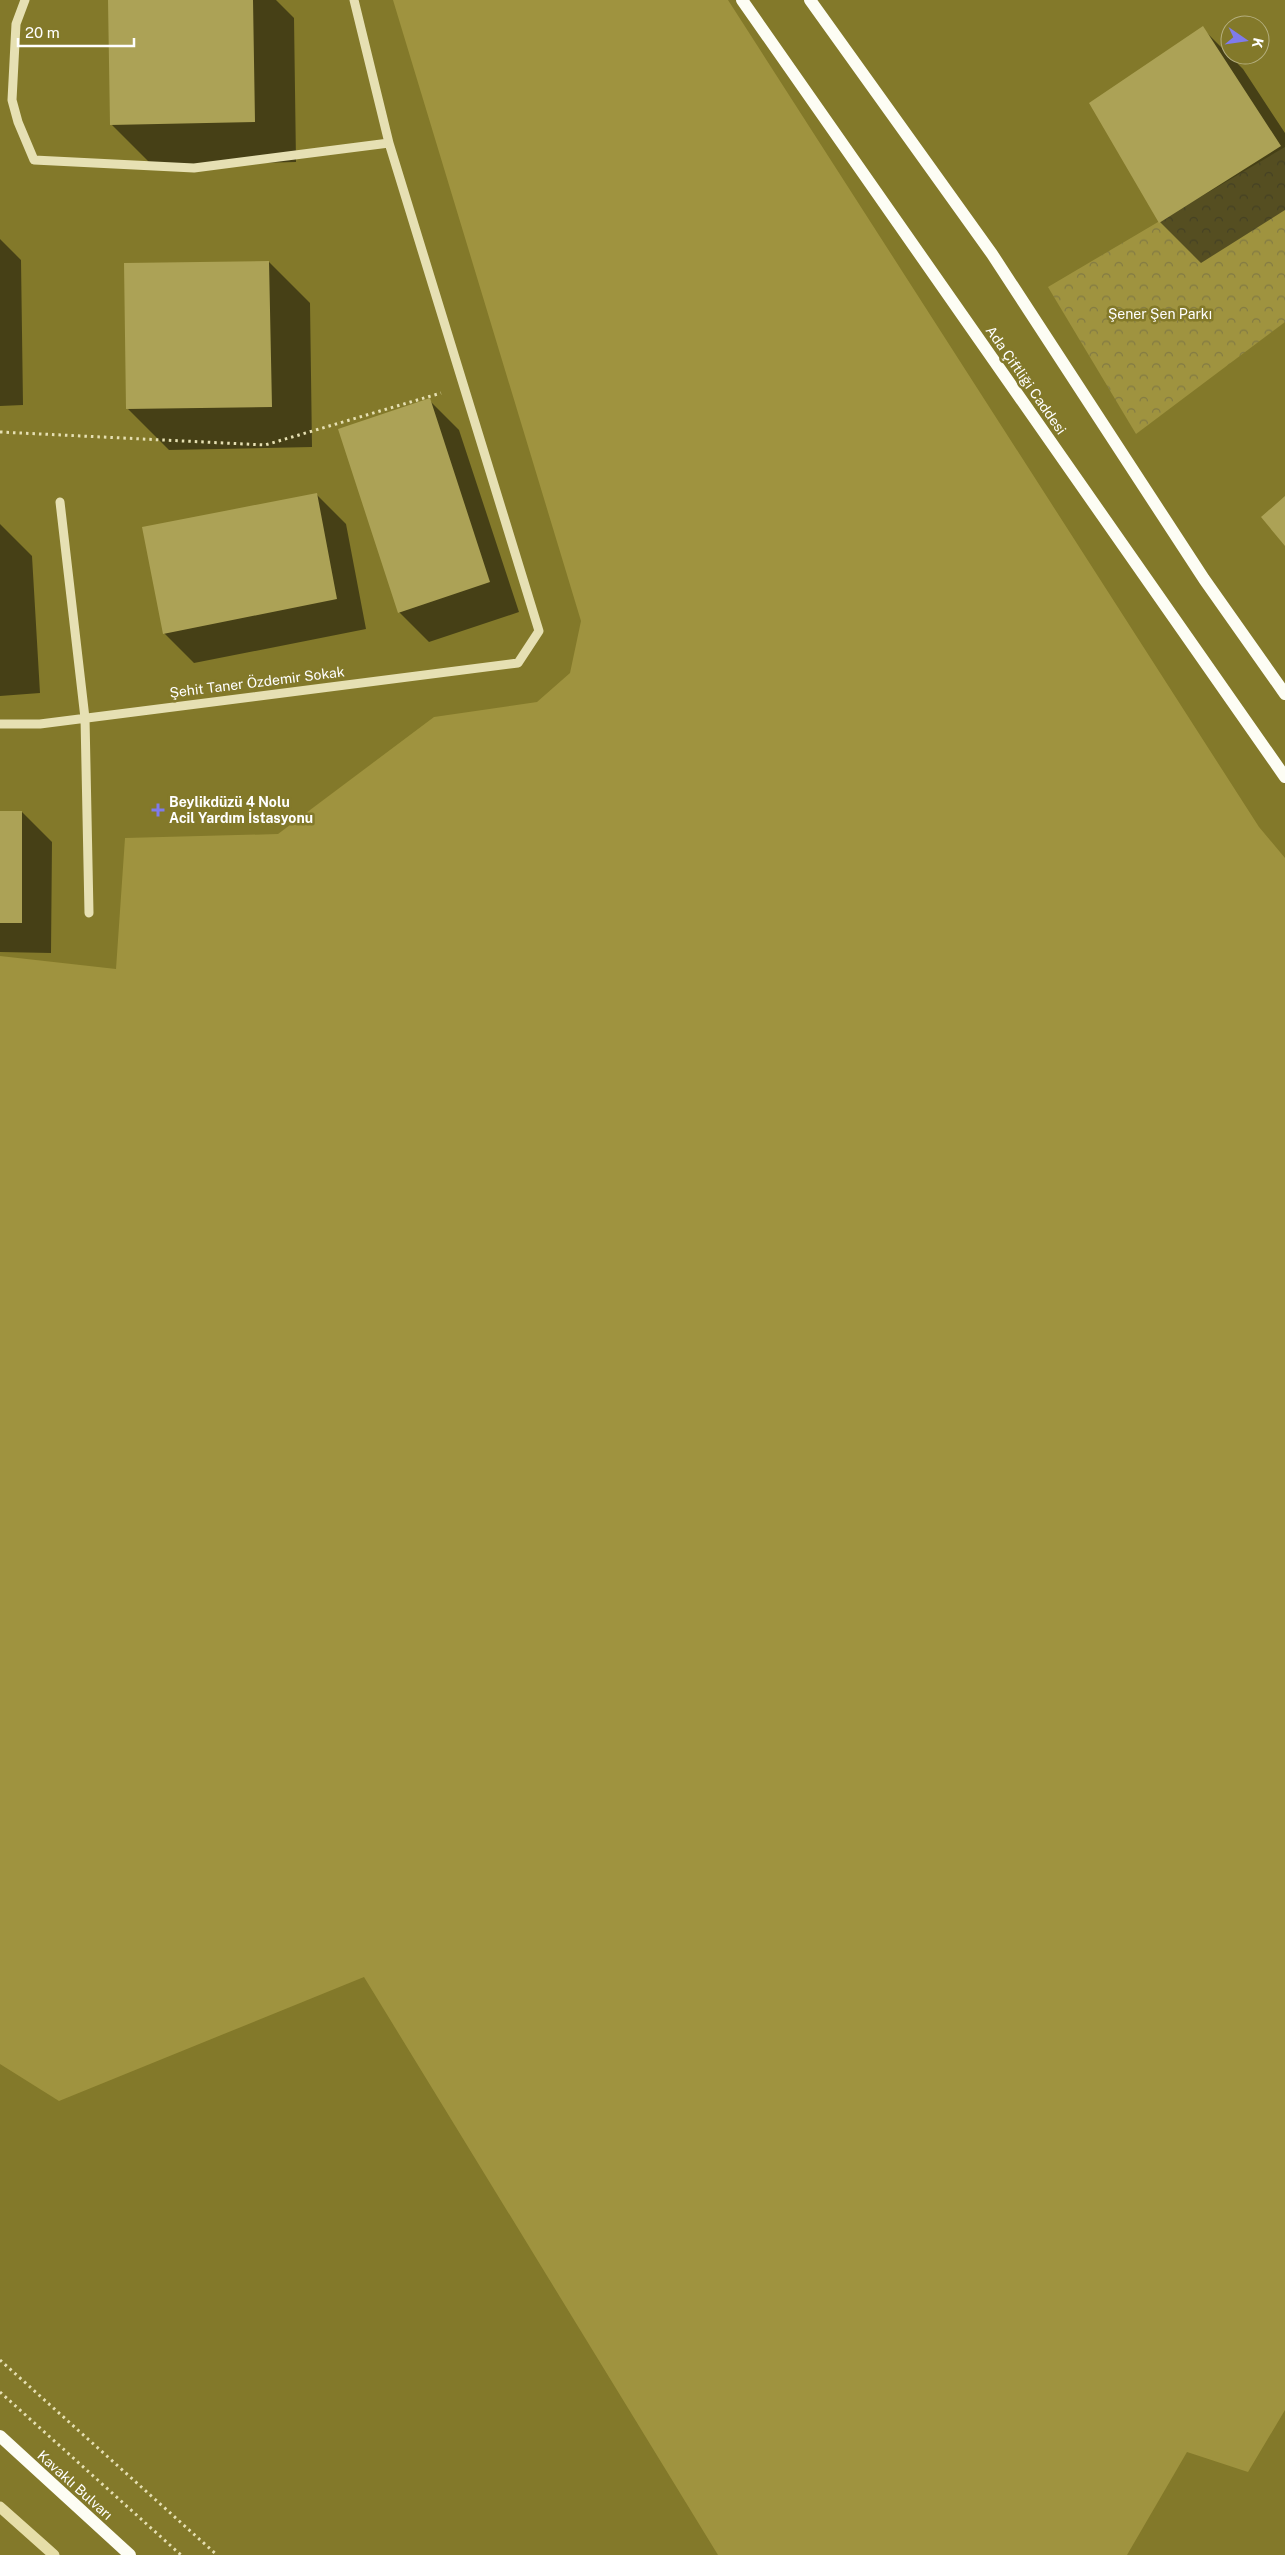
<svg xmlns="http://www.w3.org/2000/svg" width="1285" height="2555" viewBox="0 0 1285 2555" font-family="'Public Sans',sans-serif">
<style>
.green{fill:#9f933f}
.park{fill:url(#park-crowns)}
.shadow{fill:#0007}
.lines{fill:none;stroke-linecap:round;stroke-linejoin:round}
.stream{stroke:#e6dea8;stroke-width:11}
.building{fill:#aca256}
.path{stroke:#e6e0b3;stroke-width:3;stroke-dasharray:2.5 4;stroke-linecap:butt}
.minor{stroke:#e6e0b3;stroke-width:9}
.major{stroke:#fdfdf4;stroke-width:12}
.poi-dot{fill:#7f7bec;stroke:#83792a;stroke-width:2}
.labels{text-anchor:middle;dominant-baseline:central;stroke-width:5;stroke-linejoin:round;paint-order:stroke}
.park-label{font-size:14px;fill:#fff;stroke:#83792a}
.street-label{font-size:14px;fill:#fff;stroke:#83792a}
.poi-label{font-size:14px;font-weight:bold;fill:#fff;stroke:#83792a;text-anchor:start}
</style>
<defs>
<pattern id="park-crowns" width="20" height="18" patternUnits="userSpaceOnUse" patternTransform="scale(1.25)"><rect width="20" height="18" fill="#9f933f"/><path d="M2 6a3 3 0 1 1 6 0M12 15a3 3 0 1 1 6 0" fill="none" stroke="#827a44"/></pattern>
</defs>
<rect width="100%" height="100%" fill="#83792a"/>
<path class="green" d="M393 0H728L1259 827 1285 858V2410L1248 2472 1187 2452 1127 2555H718L364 1977 59 2101 0 2064V956L116 969 125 838 278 834 434 717 537 702 570 673 581 621Z"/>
<path class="park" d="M1285 147V322L1136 434 1048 287Z"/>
<path class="shadow" d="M109 0H276L294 18 296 162 152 165 111 124Z
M1202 28 1243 69 1285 133V210L1201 263 1160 222Z
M0 239 21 260 23 405 0 406Z
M269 262 310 303 312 447 169 450 128 409Z
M429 400 459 430 519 612 429 642 399 612Z
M316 494 346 524 366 629 194 663 164 633Z
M0 524 32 556 40 693 0 696Z
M0 812H22L52 842 51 953 0 952Z"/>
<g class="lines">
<path class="stream" d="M0 2507 54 2555"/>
</g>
<path class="building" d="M108 0H253L255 122 110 125Z
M1203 26 1281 146 1159 223 1089 103Z
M269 261 272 407 126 409 124 263Z
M430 398 490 582 398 613 338 429Z
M317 493 337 599 163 634 142 527Z
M1285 496V546L1261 517Z
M0 811H22V923H0Z"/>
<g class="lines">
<path class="path" d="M0 432 265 445 441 393
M0 2360 217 2555
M0 2392 181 2555"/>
<path class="minor" d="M25 0 16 24 12 100 18 122 34 160 194 168 389 143
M60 502 85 718 89 913
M0 724H40L518 663 539 631 389 143 354 0"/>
<path class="major" d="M742 0 1285 777
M810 0 992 254 1204 579 1285 694
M0 2436 130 2555"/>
</g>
<path class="poi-dot" d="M155.5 802.5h5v5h5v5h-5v5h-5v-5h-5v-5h5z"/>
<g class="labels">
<g class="park-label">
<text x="1160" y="314">Şener Şen Parkı</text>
</g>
<g class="street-label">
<text transform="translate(1026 380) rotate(55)">Ada Çiftliği Caddesi</text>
<text transform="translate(257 682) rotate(-7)">Şehit Taner Özdemir Sokak</text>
<text transform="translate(75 2485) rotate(42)">Kavaklı Bulvarı</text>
</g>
<g class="poi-label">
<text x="169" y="802">Beylikdüzü 4 Nolu<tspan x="169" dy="16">Acil Yardım İstasyonu</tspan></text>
</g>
</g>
<g transform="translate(1245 40) rotate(103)"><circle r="24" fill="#83792a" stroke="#b5af7f"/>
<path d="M0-4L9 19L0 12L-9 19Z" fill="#7f7bec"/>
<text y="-8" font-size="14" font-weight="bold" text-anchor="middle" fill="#ffffff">K</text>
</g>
<path d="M18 38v8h116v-8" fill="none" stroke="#ffffff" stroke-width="2.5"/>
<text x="25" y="38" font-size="15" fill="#ffffff" stroke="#83792a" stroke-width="4" paint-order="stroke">20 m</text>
</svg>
